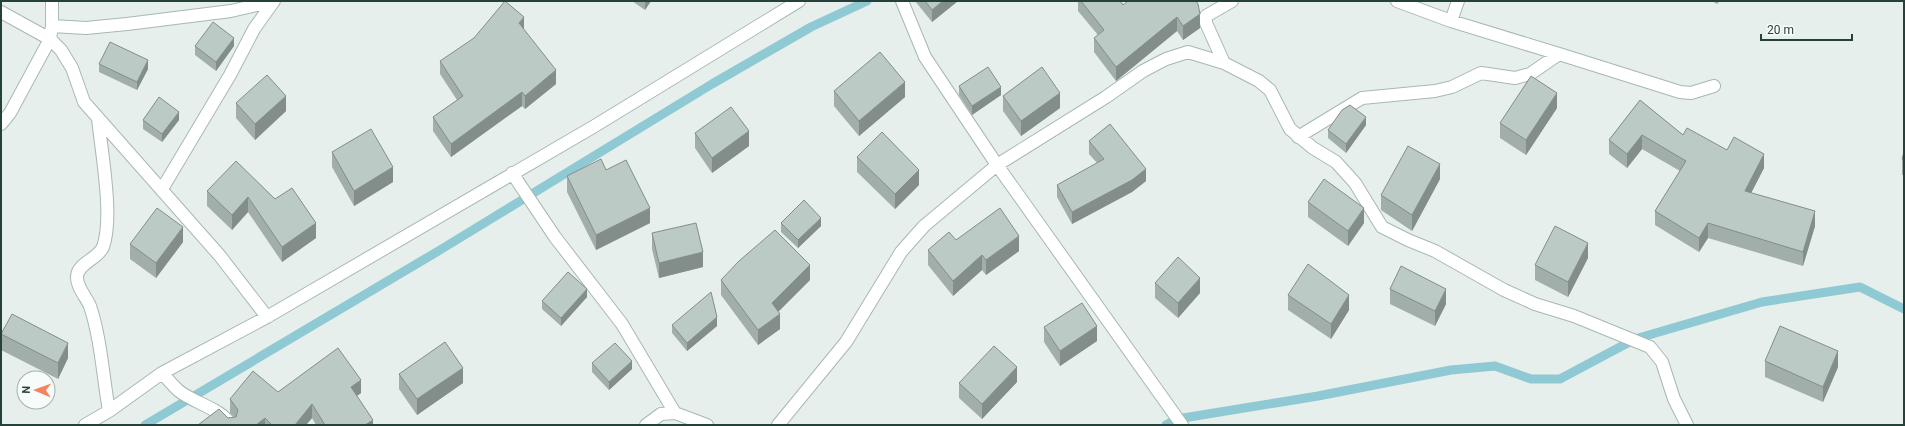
<svg xmlns="http://www.w3.org/2000/svg" width="1905" height="426" viewBox="0 0 1905 426" font-family="Roboto,sans-serif">
<style>
.lines{fill:none;stroke-linecap:round;stroke-linejoin:round}
.stream{stroke:#8ec9d4;stroke-width:9}
.minor-casing{stroke:#a8b8b2;stroke-width:14}
.minor{stroke:#fff;stroke-width:12}
.wall{fill:#a1aea9}
.shaded-wall{fill:#838d89}
.building{fill:#bbcac4;stroke:#838d89}
</style>
<rect width="100%" height="100%" fill="#e6efeb"/>
<g class="lines">
<path class="stream" d="M145 425 440 250 712 84 811 27 867 1
M1166 425 1177 419 1318 396 1451 370 1495 366 1531 379H1560L1635 339 1762 302 1860 287 1904 309"/>
<defs>
<path id="minor" d="M902 1 925 57 997 165 1182 425
M1397 1 1451 21 1559 54
M1 12 50 39 61 50 72 68 84 102 220 256 267 317
M1451 21 1458 1
M52 26 86 28 127 24 231 11 274 1
M1224 63 1206 23V16L1232 1
M98 118C101 150 114 217 103 247 98 259 78 263 77 276 76 286 86 297 90 306 101 339 103 377 109 411
M1 124 10 113 50 39 52 26V1
M1298 137 1362 98 1435 91 1452 87 1481 73 1515 78 1530 74 1559 54 1680 92 1691 93 1714 86
M512 173 555 237 622 324 675 413
M162 189 230 75 254 29 274 1
M162 373C168 379 173 386 179 391 194 403 222 409 231 425
M85 425 109 411 162 373 267 317 593 127 799 1
M646 425 661 414 675 413 707 425
M778 425 846 342 901 252 924 226 997 165 1106 97 1143 71 1166 59 1188 52 1224 63 1259 81 1270 90 1290 129 1313 148 1336 162 1355 183 1382 227 1408 240 1435 251 1504 290 1535 304 1574 316 1650 347 1662 362 1674 399 1687 425"/>
</defs>
<use href="#minor" class="minor-casing"/>
<use href="#minor" class="minor"/>
</g>
<path class="wall" d="M632 1H651L645 10Z
M915 1H958L932 22Z
M1078 1H1120L1123 5 1196 1 1200 28 1183 40 1177 31 1116 81 1094 52V38L1098 35 1078 11Z
M1712 1H1720L1717 4Z
M524 30 556 84 525 109 522 106 451 157 433 131V117L457 100 440 74V61Z
M195 46H234L216 71 195 55Z
M99 64 148 69 137 90 99 72Z
M959 86 1001 95 972 115 959 95Z
M834 91 905 97 859 136 834 106Z
M1003 96 1060 108 1021 136 1003 111Z
M1640 100 1683 135 1727 150 1764 168 1751 193 1815 226 1803 266 1708 238 1699 252 1655 225V211L1680 171 1642 149 1627 168 1609 154V140Z
M236 103 286 111 255 140 236 118Z
M1557 108 1526 155 1500 138V123Z
M143 120H179L162 142 143 129Z
M1366 125 1346 153 1328 138V130Z
M695 133 749 146 712 173 695 148Z
M1089 141 1146 181 1132 192 1072 224 1057 197V185L1097 163 1089 154Z
M332 152 393 182 354 206 332 167Z
M1904 152V175H1902V159Z
M857 157 919 185 895 209 857 172Z
M606 170 650 223 596 250 567 192V176Z
M1440 179 1412 231 1381 210V195Z
M207 191 275 199 316 238 282 262 248 212 232 230 207 206Z
M1308 202 1364 223 1348 246 1308 217Z
M781 223 821 226 798 248 781 232Z
M652 233 703 267 659 278 652 249Z
M956 240 1019 251 986 275 982 270 953 296 928 265V250Z
M183 242 156 278 130 259V244Z
M1588 258 1568 297 1535 280V265Z
M721 280H810L778 312 780 329 758 345 721 295Z
M1155 283 1200 293 1178 318 1155 298Z
M1390 289 1446 304 1435 326 1390 304Z
M1288 295 1349 310 1331 339 1288 310Z
M587 297 561 326 542 309V301Z
M672 325 717 326 687 351 672 333Z
M1044 327 1097 341 1060 366 1044 342Z
M1 334 68 358 58 379 1 350Z
M1765 361 1838 367 1823 402 1765 377Z
M592 363 632 369 609 390 592 372Z
M399 374 463 383 417 415 399 389Z
M1017 382 982 419 959 398V383Z
M278 392 361 393 357 396 373 425H316L312 418 306 425H198L228 418 234 417 230 413V399Z"/>
<path class="shaded-wall" d="M645 1H651L645 10Z
M943 1H958L932 22V10Z
M1200 14V28L1183 40V26Z
M524 17V31L519 23Z
M1177 17V31L1116 81V67Z
M234 38V46L216 71V62Z
M148 60V69L137 90V82Z
M556 70V84L525 109V96Z
M905 82V97L859 136V121Z
M1001 87V95L972 115V106Z
M522 92V106L451 157V144Z
M1060 93V108L1021 136V121Z
M1557 93V108L1526 155V140Z
M286 96V111L255 140V124Z
M179 112V120L162 142V134Z
M1366 117V125L1346 153V144Z
M749 131V146L712 173V158Z
M1642 135V149L1627 168V154Z
M1764 154V168L1745 205V191Z
M1440 164V179L1412 231V215Z
M393 167V182L354 206V191Z
M1146 169V181L1132 192 1072 224V212Z
M919 170V185L895 209V194Z
M248 197V212L232 230V215Z
M650 208V223L596 250V235Z
M1364 208V223L1348 246V231Z
M1815 211V226L1803 266V252Z
M821 218V226L798 248V240Z
M316 223V238L282 262V247Z
M1708 223V238L1699 252V238Z
M183 227V242L156 278V263Z
M1019 236V251L986 275V260Z
M1588 243V258L1568 297V282Z
M703 252V267L659 278V263Z
M982 255V270L953 296V281Z
M810 265V280L772 318V303Z
M1200 278V293L1178 318V303Z
M587 289V297L561 326V318Z
M1446 289V304L1435 326V311Z
M1349 295V310L1331 339V324Z
M780 314V329L758 345V330Z
M717 317V326L687 351V343Z
M1097 326V341L1060 366V351Z
M68 343V358L58 379V363Z
M1838 351V367L1823 402V387Z
M632 361V369L609 390V382Z
M1017 367V382L982 419V404Z
M463 368V383L417 415V399Z
M361 380V393L351 400V387Z
M312 404V418L306 425H295Z
M265 418V425H256Z
M373 420V425H365Z"/>
<path class="building" d="M505 1 524 17 519 23 556 70 525 96 522 92 451 144 433 117 463 96 440 61 474 38Z
M925 1H943L932 10Z
M1081 1H1120L1123 5 1128 1H1196L1198 4 1200 14 1183 26 1177 17 1116 67 1094 38 1104 30Z
M213 22 234 38 216 62 195 46Z
M110 42 148 60 137 82 99 64Z
M880 52 905 82 859 121 834 91Z
M988 67 1001 87 972 106 959 86Z
M1042 67 1060 93 1021 121 1003 96Z
M267 75 286 96 255 124 236 103Z
M1531 76 1557 93 1526 140 1500 123Z
M159 97 179 112 162 134 143 120Z
M1640 100 1683 135 1687 128 1727 150 1734 137 1764 154 1745 191 1815 211 1803 252 1708 223 1699 238 1655 211 1686 161 1642 135 1627 154 1609 140Z
M1350 105 1366 117 1346 144 1328 130 1342 110Z
M731 107 749 131 712 158 695 133Z
M1110 124 1146 169 1132 180 1072 212 1057 185 1104 159 1089 141Z
M371 129 393 167 354 191 332 152Z
M882 132 919 170 895 194 857 157Z
M1408 146 1440 164 1412 215 1381 195Z
M1904 152V160L1902 159Z
M601 159 606 170 626 160 650 208 596 235 567 176Z
M236 161 275 199 292 188 316 223 282 247 248 197 232 215 207 191Z
M1324 179 1364 208 1348 231 1308 202Z
M804 200 821 218 798 240 781 223Z
M157 208 183 227 156 263 130 244Z
M1000 208 1019 236 986 260 982 255 953 281 928 250 949 232 956 240Z
M696 223 703 252 659 263 652 233Z
M1555 226 1588 243 1568 282 1535 265Z
M775 230 810 265 772 303 780 314 758 330 721 280 739 261Z
M1178 257 1200 278 1178 303 1155 283Z
M1308 264 1349 295 1331 324 1288 295Z
M1401 266 1446 289 1435 311 1390 289Z
M568 272 587 289 561 318 542 301Z
M711 292 717 317 687 343 672 325Z
M1082 303 1097 326 1060 351 1044 327Z
M12 314 68 343 58 363 1 334Z
M1780 326 1838 351 1823 387 1765 361Z
M445 342 463 368 417 399 399 374Z
M615 343 632 361 609 382 592 363Z
M994 346 1017 367 982 404 959 383Z
M338 348 361 380 351 387 373 420 365 425H325L312 404 295 425H272L265 418 256 425H198L219 409 228 418 236 417 238 410 230 399 253 371 278 392Z"/>
<rect width="1905" height="426" fill="none" stroke="#24423a" stroke-width="4"/>
<g transform="translate(36 390) rotate(272)"><circle r="19" fill="#f7fbf9" stroke="#a3b1ad"/>
<path d="M0-3L7 15L0 10L-7 15Z" fill="#f4845f"/>
<text y="-6" font-size="11" font-weight="bold" text-anchor="middle" fill="#24423a">N</text>
</g>
<path d="M1761 34v6h91v-6" fill="none" stroke="#24423a" stroke-width="2"/>
<text x="1767" y="34" font-size="12" fill="#24423a" stroke="#f7fbf9" stroke-width="3" paint-order="stroke">20 m</text>
</svg>
